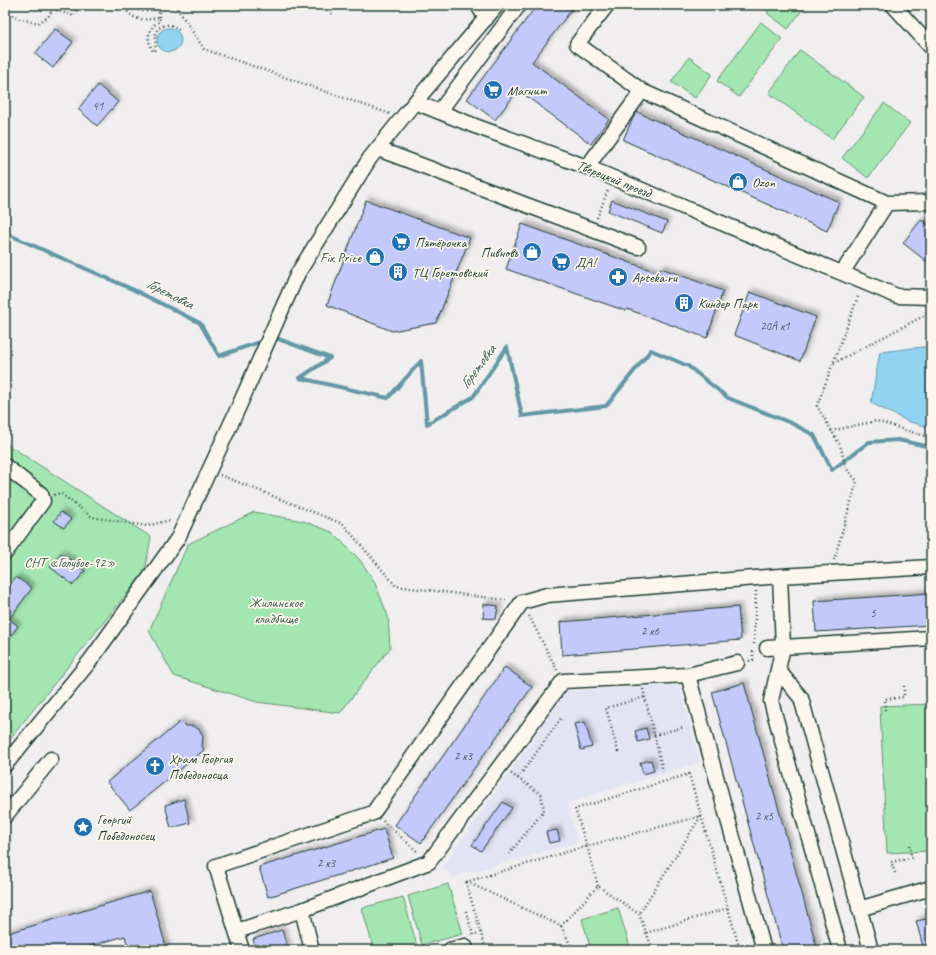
<svg xmlns="http://www.w3.org/2000/svg" width="936" height="955" viewBox="0 0 936 955" font-family="Caveat,sans-serif">
<style>
.built{fill:#e2e3f3}
.green{fill:#a3e6b1;stroke:#619272}
.water{fill:#90d4f2;stroke:#6398a6}
.lines{fill:none;stroke-linecap:round;stroke-linejoin:round}
.stream{stroke:#6398a6;stroke-width:4}
.building{fill:#c3c9fb;stroke:#1f3d34;filter:url(#shadow)}
.minor-casing{stroke:#1f3d34;stroke-width:17}
.path{stroke:#1f3d34;stroke-width:2.5;stroke-dasharray:1 3;stroke-linecap:butt}
.minor{stroke:#fbf7ec;stroke-width:14}
.labels{text-anchor:middle;dominant-baseline:central;stroke-width:3.5;stroke-linejoin:round;paint-order:stroke}
.number-label{font-size:12px;fill:#486066}
.poi-label{font-size:14px;fill:#1f3d34;stroke:#fbf7ec;text-anchor:start}
.street-label{font-size:14px;fill:#1f3d34;stroke:#fbf7ec}
.park-label{font-size:14px;fill:#395f4d;stroke:#fbf7ec}
.water-label{font-size:15px;font-style:italic;fill:#365b5a;stroke:#fbf7ec}
</style>
<defs>
<filter id="shadow"><feDropShadow dx="3.5" dy="-3.5" stdDeviation="2" flood-color="#0004"/></filter>
</defs>
<rect width="100%" height="100%" fill="#f0eeef"/>
<filter id="ink" filterUnits="userSpaceOnUse"><feTurbulence type="fractalNoise" baseFrequency=".025" numOctaves="2"/><feDisplacementMap in="SourceGraphic" scale="8" xChannelSelector="R" yChannelSelector="G"/><feConvolveMatrix kernelMatrix="1 2 1 2 8 2 1 2 1" color-interpolation-filters="sRGB"/></filter>
<g filter="url(#ink)">
<path class="built" d="M679 685 700 762 567 803 578 842 453 877 442 867 567 691Z"/>
<path class="green" d="M772 5H806L788 29 767 13Z
M761 22 782 39 739 97 717 81Z
M800 50 864 97 832 139 769 93Z
M689 57 712 74 695 98 671 82Z
M884 103 910 123 868 178 842 158Z
M5 443 151 537 145 571 5 745Z
M254 512 303 521 332 532 360 560 374 581 388 616 390 648 340 713 257 702 174 676 149 631 188 544Z
M931 704V851L887 853 880 706Z
M448 884 463 934 422 945 408 896Z
M403 897 417 946 403 950H374L362 908Z
M618 908 631 950H591L582 919Z"/>
<path class="water" d="M157 40a12 12 0 1 1 24 0a12 12 0 1 1-24 0Z
M931 346V428L907 421 871 403 880 352Z"/>
<g class="lines">
<path class="stream" d="M5 233 134 290 200 323 219 356 265 340
M273 337 330 358 300 378 388 398 421 361 427 424 473 397 507 347 522 416 606 406 651 350 688 366 728 398 791 423 814 435 832 470 869 442 898 440 931 447"/>
</g>
<path class="building" d="M537 5H575L532 62 609 119 591 144 518 90 495 120 467 99Z
M55 29 73 42 53 68 35 54Z
M98 85 118 102 97 126 78 109Z
M637 112 839 202 827 231 623 140 633 118Z
M366 200 470 238 436 323 392 331 327 305Z
M612 200 667 222 662 233 608 211Z
M921 220 931 227V265L903 243Z
M522 224 659 273 661 268 723 291 707 338 627 309 626 311 506 269Z
M750 292 816 317 800 361 734 335Z
M61 512 71 519 64 528 54 521Z
M61 553 85 571 73 585 50 567Z
M16 577 32 588 9 619 18 626 5 643V592Z
M931 593V625L816 632 814 601Z
M484 604 498 606 496 619 483 618Z
M738 607 741 640 562 655 560 622Z
M505 667 532 687 421 843 395 825Z
M744 683 815 941 818 950H783L712 692Z
M181 721 185 726H193L200 730 203 737 202 746 204 750 130 810 107 782Z
M585 722 592 747 581 750 574 724Z
M646 728 649 739 638 742 635 731Z
M651 760 654 771 643 774 640 763Z
M184 799 190 823 171 828 165 805Z
M503 802 512 808 481 851 472 845Z
M384 829 393 858 268 897 259 867Z
M557 830 560 841 549 843 546 832Z
M150 891 167 950H129L125 936 76 950H5V934Z
M931 918V950H924L916 921Z
M282 930 288 950H256L253 939Z"/>
<g class="lines">
<defs>
<path id="minor" d="M478 5 486 19
M497 5 415 102 475 126 587 167 897 296 931 297
M893 5 931 47
M642 91 887 203 842 273
M439 112 519 5
M378 149 638 247
M587 167 642 91 577 44 607 5
M887 203 931 202
M5 466 41 494 43 501 5 553
M780 576 783 647 771 701 840 950
M767 648 931 638
M778 670 801 698 871 950
M688 675 737 663
M5 765 90 661 178 538 239 406 298 273 370 158 415 102
M5 816 51 759
M859 909 931 888
M237 931 302 910
M242 950 216 866 373 813 522 602 547 595 780 576 931 567
M312 950 302 910 429 862 563 681 688 675 764 950
M450 950 465 946 466 950"/>
</defs>
<use href="#minor" class="minor-casing"/>
<path class="path" d="M123 5C131 20 143 22 159 17L160 21C147 28 146 40 153 51H155C158 43 149 28 167 25 172 25 176 27 179 30
M132 5C141 14 148 12 158 8
M175 5 204 49 390 114
M5 11 20 19 38 23 48 17 53 9 74 16 79 5
M331 14 334 5
M159 17V5
M597 218 608 190
M834 363 931 312
M831 431 876 421 931 438
M220 475 343 524 396 586 506 600
M54 495 60 493 92 517 147 526 166 521 172 522
M834 560 857 481 846 468 840 445 817 406 859 294
M529 616 557 670
M754 644 756 591
M749 661 753 660V651
M643 689 663 771
M885 710V699L904 697V685
M654 735 684 727
M618 752 606 708 645 697
M518 778 562 717
M383 821 418 852
M509 854 544 811 541 794 510 773
M895 873 891 862 911 858 910 844
M466 882 587 846 575 809 689 774 740 950
M466 882 486 950
M467 882 561 926 573 950
M598 886 587 846 701 816 639 914
M466 911 473 935 481 932
M561 926 598 886 639 914 653 950
M646 933 728 908"/>
<use href="#minor" class="minor"/>
</g>
</g>
<defs>
<symbol id="supermarket-disc" viewBox="-11 -11 22 22"><circle r="9.5" fill="#1f6fb2" stroke="#fbf7ec"/><path d="M-6-5.5h2.5l.6 2H6L4.5 2H-2.5L-4.4-4H-6ZM-1.5 3.2a1.3 1.3 0 1 0 .1 0ZM3 3.2a1.3 1.3 0 1 0 .1 0Z" fill="#fff"/></symbol>
<symbol id="shop-disc" viewBox="-11 -11 22 22"><circle r="9.5" fill="#1f6fb2" stroke="#fbf7ec"/><path d="M-5-2.5h2.3a2.7 3.5 0 0 1 5.4 0H5L5.5 6h-11ZM-1.5-2.5h3a1.5 2.3 0 0 0-3 0Z" fill="#fff"/></symbol>
<symbol id="building-disc" viewBox="-11 -11 22 22"><circle r="9.5" fill="#1f6fb2" stroke="#fbf7ec"/><path d="M-4-6H4V6H1V3H-1V6H-4ZM-2.5-4.3h1.7v1.8h-1.7ZM.8-4.3h1.7v1.8H.8ZM-2.5-1h1.7V.8h-1.7ZM.8-1h1.7V.8H.8Z" fill="#fff"/></symbol>
<symbol id="pharmacy-disc" viewBox="-11 -11 22 22"><circle r="9.5" fill="#1f6fb2" stroke="#fbf7ec"/><path d="M-2-6h4v4h4v4h-4v4h-4v-4h-4v-4h4Z" fill="#fff"/></symbol>
<symbol id="church-disc" viewBox="-11 -11 22 22"><circle r="9.5" fill="#1f6fb2" stroke="#fbf7ec"/><path d="M-1.2-6h2.4v3.5h3.3v2.4h-3.3V6h-2.4V-.1h-3.3v-2.4h3.3Z" fill="#fff"/></symbol>
<symbol id="sight-disc" viewBox="-11 -11 22 22"><circle r="9.5" fill="#1f6fb2" stroke="#fbf7ec"/><path d="M0-6L1.8-2.2L6-1.7L2.9 1.2L3.7 5.4L0 3.3L-3.7 5.4L-2.9 1.2L-6-1.7L-1.8-2.2Z" fill="#fff"/></symbol>
</defs>
<g fill-rule="evenodd">
<use href="#supermarket-disc" x="482" y="79" width="22" height="22"/>
<use href="#shop-disc" x="727" y="171" width="22" height="22"/>
<use href="#supermarket-disc" x="390" y="231" width="22" height="22"/>
<use href="#shop-disc" x="521" y="241" width="22" height="22"/>
<use href="#shop-disc" x="364" y="246" width="22" height="22"/>
<use href="#supermarket-disc" x="550" y="251" width="22" height="22"/>
<use href="#building-disc" x="387" y="261" width="22" height="22"/>
<use href="#pharmacy-disc" x="607" y="266" width="22" height="22"/>
<use href="#building-disc" x="673" y="292" width="22" height="22"/>
<use href="#church-disc" x="144" y="755" width="22" height="22"/>
<use href="#sight-disc" x="72" y="816" width="22" height="22"/>
</g>
<g class="labels">
<g class="number-label">
<text x="98" y="106">41</text>
<text x="775" y="326">20А к1</text>
<text x="873" y="613">5</text>
<text x="650" y="631">2 к6</text>
<text x="463" y="756">2 к3</text>
<text x="764" y="816">2 к5</text>
<text x="326" y="863">2 к3</text>
</g>
<g class="poi-label">
<text x="507" y="90">Магнит</text>
<text x="752" y="182">Ozon</text>
<text x="415" y="242">Пятёрочка</text>
<text x="518" y="252" text-anchor="end">Пивновъ</text>
<text x="361" y="257" text-anchor="end">Fix Price</text>
<text x="575" y="262">ДА!</text>
<text x="412" y="272">ТЦ Горетовский</text>
<text x="632" y="277">Apteka.ru</text>
<text x="698" y="303">Киндер Парк</text>
<text x="169" y="758">Храм Георгия<tspan x="169" dy="16">Победоносца</tspan></text>
<text x="97" y="819">Георгий<tspan x="97" dy="16">Победоносец</tspan></text>
</g>
<g class="street-label">
<text transform="translate(614 179) rotate(22)">Тверецкий проезд</text>
</g>
<g class="park-label">
<text x="70" y="562">СНТ «Голубое-92»</text>
<text x="276" y="602">Жилинское<tspan x="276" dy="16">кладбище</tspan></text>
</g>
<g class="water-label">
<text transform="translate(170 294) rotate(27)">Горетовка</text>
<text transform="translate(478 367) rotate(-54)">Горетовка</text>
</g>
</g>
<rect width="936" height="955" fill="none" stroke="#fbf7ec" stroke-width="20"/>
<rect x="10" y="10" width="916" height="935" fill="none" stroke="#1f3d34" stroke-width="1.5" filter="url(#ink)"/>
</svg>
